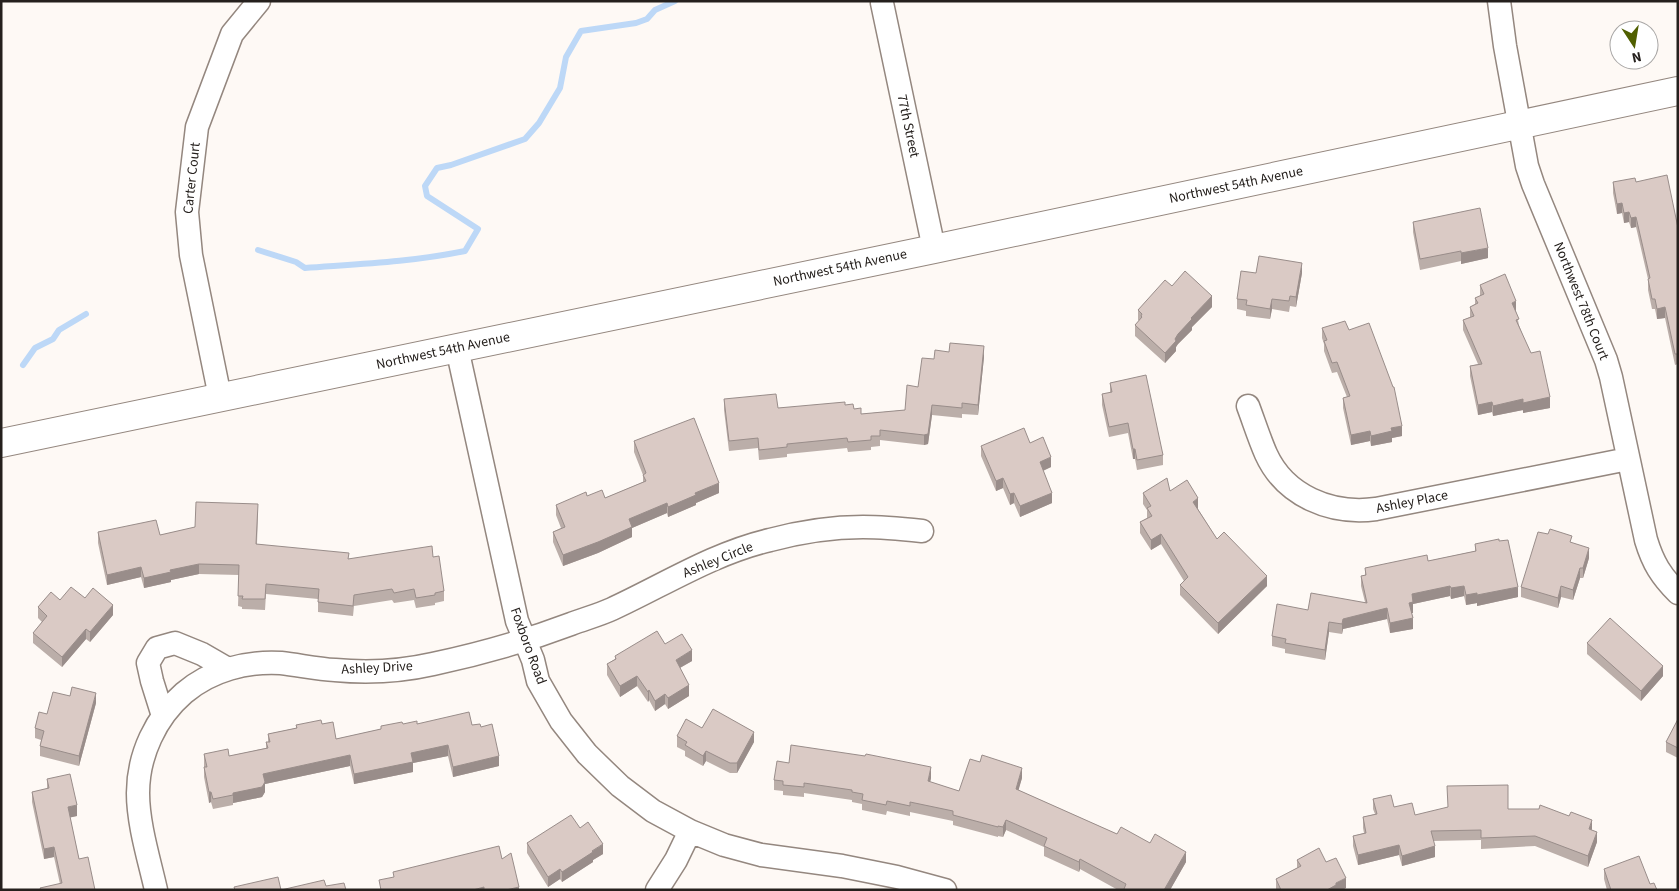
<svg xmlns="http://www.w3.org/2000/svg" width="1679" height="891" viewBox="0 0 1679 891" font-family="'Source Sans 3',sans-serif">
<style>
.lines{fill:none;stroke-linecap:round;stroke-linejoin:round}
.stream{stroke:#bdd8f7;stroke-width:6}
.minor-casing{stroke:#94877f;stroke-width:25}
.tertiary-casing{stroke:#94877f;stroke-width:30}
.minor{stroke:#fff;stroke-width:22}
.tertiary{stroke:#fff;stroke-width:28}
.wall{fill:#bbaea9}
.shaded-wall{fill:#998d8a}
.building{fill:#dacac5;stroke:#998d8a}
.labels{text-anchor:middle;dominant-baseline:central;stroke-width:4;stroke-linejoin:round;paint-order:stroke}
.street-label{font-size:14px;fill:#25201d;stroke:#fff}
</style>
<rect width="100%" height="100%" fill="#fef9f5"/>
<g class="lines">
<path class="stream" d="M258 250 296 262 305 268C359 264 412 262 465 251L478 229 427 196 425 186 437 168 451 165 525 139 539 123 560 88 566 57 581 31 636 23 647 19 655 10 675 1
M23 365 35 348 53 339 59 330 86 314"/>
<defs>
<path id="minor" d="M1499 1 1505 46 1527 166 1533 184 1606 360 1611 377 1646 540C1653 563 1661 576 1678 593
M882 3 934 249
M457 348 517 621 533 660 538 681 561 721 587 754 620 786 653 811 690 831 724 845 761 855 842 866 897 877 945 890
M220 397 191 255 187 212 197 127 232 34 259 1
M1248 406C1254 422 1259 438 1266 454 1285 496 1331 515 1376 509L1628 459
M163 716 152 681 148 663 157 648 175 643 202 654 228 669
M156 890C149 859 138 824 138 793 138 755 156 717 184 693 211 670 247 661 281 663 299 665 317 669 335 670 367 673 402 671 433 664 480 654 526 641 571 624 584 619 599 615 612 609 664 585 714 553 770 540 800 532 832 527 863 527 883 527 903 529 922 531
M657 890 676 860 690 831"/>
<path id="tertiary" d="M1 443 934 249 1678 91"/>
</defs>
<use href="#minor" class="minor-casing"/>
<use href="#tertiary" class="tertiary-casing"/>
<use href="#minor" class="minor"/>
<use href="#tertiary" class="tertiary"/>
</g>
<path class="wall" d="M1613 182H1636L1678 228V364L1675 365 1665 318 1657 319 1655 309H1652L1648 290V279L1636 227 1631 228 1629 222 1624 223 1622 213 1617 214 1613 193Z
M1413 222 1488 258 1461 264V261L1420 270 1413 232Z
M1256 273H1302L1296 307 1290 306 1289 312 1272 309 1270 319 1246 316V311L1237 309V299Z
M1480 285 1516 311 1519 325 1550 408 1523 413V410L1493 416 1492 412 1478 415 1470 376V366L1478 364 1463 330V320L1470 317V307L1475 304V298L1480 296Z
M1172 286 1212 307 1192 327V330L1178 344 1176 347V351L1165 363 1135 336V325L1139 321 1138 320V310Z
M1322 328 1402 436 1392 438V442L1371 446 1370 441 1351 445 1343 408V398L1347 397 1337 372 1332 373 1324 351V344L1322 338Z
M984 357 978 415 962 414V418L932 415 928 444 924 445 880 440V446L871 447V450L848 452 847 448 787 454V457L759 460 758 448 729 451 724 410V399L778 408 845 405 854 409 861 414 905 410 934 359Z
M1110 383 1163 455V465L1137 470 1135 459H1133L1128 433 1109 437 1102 405V394L1110 393Z
M634 441 719 493 696 503V505L668 517 667 513 632 528V537L598 553 563 566 553 542V532L561 528 556 515V505L587 496 605 498 643 482V475L634 452Z
M1030 443 1051 467 1043 471 1052 503 1020 517 1014 503 1010 505 1003 488 996 491 981 456V446Z
M1170 491 1198 509 1217 539 1267 586 1218 634 1180 595V585L1184 581 1161 544 1151 550 1140 533V522L1147 518V510L1143 504V493Z
M258 514 257 544 349 559 433 557 444 591V601L435 603V605L416 608 414 600 394 603 392 600 354 606 353 616 318 612V599L266 594 265 610 242 609V607L238 606 239 575 199 574 171 580V582L144 588 141 577 107 585 98 543V532L160 535Z
M1572 543 1589 558 1583 578H1580L1573 600 1561 597 1558 608 1521 597V587Z
M1475 544 1518 597 1477 606V603L1466 605 1464 596 1451 599 1450 596 1413 604V613H1412L1413 629 1390 633 1387 619 1343 629 1342 634 1329 632 1325 660 1285 653V649L1272 646V636L1308 610 1365 602 1361 586V576L1365 575V568L1428 561 1475 551Z
M85 598 113 615 90 642 86 639 62 667 33 643V633L42 622 38 618V607L60 600Z
M1587 643 1663 676 1641 701 1587 654Z
M615 656 692 661 680 668 689 696 668 709 665 704 655 711 649 700 648 702 637 686 620 697 607 675V664L615 659Z
M96 703 79 766 40 756V746L41 740 35 738V728L47 714Z
M1678 719V758L1666 752V742Z
M322 724 336 739 381 729V726L417 724 472 725 481 727 499 766 453 777 448 756 413 763V772L354 784 350 766 265 784V792L262 797 233 803V805L213 809 211 802 209 803 204 777V754L229 756 266 748V742H268V734L296 728V725Z
M702 728 754 742 737 773H730L706 761 703 766 685 756V751L677 747V736Z
M931 778 930 782 959 791 1022 778 1018 790 1117 834 1150 843 1186 862 1170 890H1118L1080 869 1079 872 1044 856V847L1006 830 1003 837 998 836V837L953 825V821L910 812V816L887 811 886 815 862 810V804L852 802V800L804 793V797L783 795V791L774 790V780Z
M47 779 77 816 70 817 79 859 95 890H40V888L60 884 54 857 44 859 32 802V792L47 789Z
M1373 799 1415 815 1508 809 1592 830 1597 842 1588 867 1535 846 1481 849V840L1433 841 1435 857 1402 866 1399 855 1358 865 1353 846V836L1364 833 1363 828V817L1375 814 1373 809Z
M580 828 603 854 593 860V862L562 882 560 879 548 887 527 853V843Z
M1297 860 1346 888 1342 890H1276V879L1297 868Z
M1604 869 1650 884 1657 890H1607L1604 879Z"/>
<path class="shaded-wall" d="M1622 203V213L1617 214V204Z
M1629 212V222L1624 223V213Z
M1636 217V227L1631 228V218Z
M1488 248V258L1461 264V253Z
M1302 263V273L1296 307V297Z
M1212 296V307L1192 327V330L1178 344 1176 347V351L1165 363V353L1178 334 1191 318Z
M1272 299V309L1270 319V309Z
M1516 301V311L1512 313V303Z
M1665 307V318L1657 319V309Z
M984 346V357L978 415V405Z
M1550 397V408L1523 413V403Z
M1523 399V410L1493 416V406Z
M1492 402V412L1478 415V405Z
M932 405V415L928 444 924 445V435Z
M1402 426V436L1392 438V442L1371 446V436L1391 428Z
M1370 431V441L1351 445V435Z
M1133 449H1135V459H1133Z
M1051 457V467L1040 472V462Z
M1003 478V488L996 491V481Z
M719 483V493L696 503V505L668 517V507L695 493Z
M1014 493V503L1010 505V494Z
M1052 493V503L1020 517V506Z
M1198 498V509L1193 512V502Z
M667 503V513L632 528V537L598 553 563 566V555L629 519Z
M1161 534V544L1151 550V540Z
M1589 548V558L1583 578V568Z
M199 564V574L171 580V582L144 588V578L170 570Z
M141 567V577L107 585V575Z
M1580 568V578L1573 600V590Z
M1267 576V586L1218 634V623Z
M1450 586V596L1413 604V613H1409V603L1412 594Z
M1464 586V596L1451 599V588Z
M1561 586V597L1558 608V598Z
M1518 587V597L1477 606V595Z
M1477 593V603L1466 605V595Z
M113 605V615L90 642V632Z
M1387 608V619L1343 629 1342 634V624L1343 619Z
M1413 618V629L1390 633V623Z
M1329 622V632L1325 660V650Z
M86 629V639L62 667V657Z
M692 650V661L676 670V660Z
M1663 666V676L1641 701V691Z
M637 676V686L620 697V686Z
M689 685V696L668 709V698Z
M649 690V700L648 702V692Z
M96 693V703L79 766V756Z
M665 694V704L655 711V701Z
M754 732V742L737 773V763Z
M448 745V756L413 763V772L354 784V774L411 753Z
M706 751V761L703 766V756Z
M350 755V766L265 784V792L262 797 233 803V805V793L263 774Z
M499 756V766L453 777V767Z
M931 767V778L928 792V781Z
M1022 768V778L1016 799V789Z
M209 792H211V802L209 803Z
M77 805V816L68 818V807Z
M1006 820V830L1003 837V827Z
M1592 820V830L1589 829Z
M1597 832V842L1588 867V856Z
M603 844V854L593 860V862L562 882V872Z
M1399 845V855L1358 865V855Z
M1435 846V857L1402 866V856Z
M54 847V857L44 859V849Z
M1186 852V862L1170 890H1164Z
M1080 859V869L1079 872V862Z
M560 869V879L548 887V877Z
M1346 878V888L1342 890H1327L1336 883Z
M484 887V890H473Z
M519 887V890H506Z"/>
<path class="building" d="M1667 175 1678 228V354H1675L1665 307 1657 309 1655 299H1652L1648 279 1650 278 1636 217 1631 218 1629 212 1624 213 1622 203 1617 204 1613 182 1635 178 1636 182Z
M1480 208 1488 248 1461 253V251L1420 259 1413 222Z
M1259 256 1302 263 1296 297 1290 296 1289 301 1272 299 1270 309 1246 305 1247 300 1237 299 1241 271 1256 273Z
M1185 271 1212 296 1191 318 1192 319 1178 334 1175 339 1176 341 1165 353 1135 325 1142 317 1141 316 1142 314 1138 310 1165 280 1172 286Z
M1505 274 1516 301 1512 303 1519 319 1516 320 1531 353 1540 351 1550 397 1523 403V399L1493 406 1492 402 1478 405 1470 366 1482 364 1463 320 1474 316 1470 307 1478 303 1475 298 1484 294 1480 285Z
M1345 321 1349 330 1369 323 1393 387H1394L1402 426 1391 428 1392 431 1371 436 1370 431 1351 435 1343 398 1350 396 1337 362 1332 363 1324 341 1327 340 1322 328Z
M950 343 984 346 978 405 962 403V408L932 405 928 434 924 435 880 430V436H871V440L848 442 847 438 787 444V447L759 450 758 438 729 441 724 399 776 394 778 408 845 402V405L853 404 854 409 861 408V414L905 410 907 385 918 387 922 358 934 359 935 350 949 352Z
M1146 375 1163 455 1137 460 1135 449H1133L1128 423 1109 427 1102 394 1112 392 1110 383Z
M694 418 719 483 695 493 696 495 668 507 667 503 629 519 632 527 598 542 563 555 553 532 565 527 556 505 586 492 587 496 602 490 605 498 646 481 643 475 646 473 634 441Z
M1024 428 1030 443 1043 437 1051 457 1040 462 1052 493 1020 506 1014 493 1010 494 1003 478 996 481 981 446Z
M1167 478 1170 491 1187 480 1198 498 1193 502 1217 539 1224 532 1267 576 1218 623 1180 585 1188 577 1161 534 1151 540 1140 522 1152 516 1147 508 1151 506 1143 493Z
M196 502 258 504 256 544 349 553 348 559 432 546 433 557 439 556 444 591 435 593V595L416 598 414 589 394 593 392 589 354 595 353 606 318 602 319 589 266 584 265 599H242L243 596H238L239 565 199 564 170 570 171 572 144 578 141 567 107 575 98 532 156 520 160 535 195 527Z
M1550 529 1572 536 1570 542 1589 548 1583 568H1580L1573 590 1561 586 1558 598 1521 587 1538 532 1548 534Z
M1499 539V541L1508 540 1518 587 1477 595V593L1466 595 1464 586 1451 588 1450 586 1412 594 1413 602 1409 603 1413 618 1390 623 1387 608 1343 619 1342 624 1329 622 1325 650 1285 643 1286 639 1272 636 1277 604 1308 610 1311 593 1367 603 1361 576 1366 575 1365 568 1427 555 1428 561 1476 551 1475 544Z
M71 587 85 598 93 588 113 605 90 632 86 629 62 657 33 633 47 616 38 607 51 592 60 600Z
M1610 618 1663 666 1641 691 1587 643Z
M657 631 665 644 682 634 692 650 676 660 689 685 668 698 665 694 655 701 649 690 648 692 637 676 620 686 607 664 616 659 615 656Z
M72 687 96 693 79 756 40 746 44 731 35 728 39 712 47 714 53 692 70 696Z
M713 709 754 732 737 763H730L706 751 703 756 685 745 687 742 677 736 686 719 702 728Z
M469 712 472 725 480 724 481 727 492 724 499 756 453 767 448 745 411 753 413 762 354 774 350 755 263 774 265 782 262 787 233 793V795L213 799 211 792H209L204 767H207L204 754 228 749 229 756 268 748 266 742H270L268 734 297 728 296 725 321 720 322 724 333 722 336 739 381 729V726L402 722 403 724 417 721V724Z
M1678 719V748L1666 742Z
M791 745 865 756 866 754 931 767 928 781 959 791 970 759 980 762 982 755 1022 768 1016 789 1117 834 1121 827 1150 843 1155 834 1186 852 1164 890H1125L1124 889 1126 884 1080 859 1079 862 1044 846 1047 838 1006 820 1003 827 998 826V827L953 815V811L910 802V806L887 801 886 805 862 800 863 794 852 792V790L804 783V787L783 785V781L774 780 777 761 789 763Z
M70 774 77 805 68 807 79 859 88 857 95 890H41L40 888 62 883 54 847 44 849 32 792 49 788 47 779Z
M1508 785V809H1539L1540 805 1569 816 1571 812 1592 820 1589 829 1597 832 1588 856 1535 836 1481 838V830L1431 831 1435 846 1402 856 1399 845 1358 855 1353 836 1366 833 1363 817 1377 814 1373 799 1391 795 1394 807 1412 803 1415 815 1448 807 1447 786Z
M571 815 580 828 588 822 603 844 592 851 593 852 562 872 560 869 548 877 527 843Z
M499 846 502 859 511 853 519 887 506 890H484V887L473 890H381L379 880 394 877 393 872Z
M1319 848 1326 862 1336 858 1346 878 1336 883V885L1327 890H1281L1276 879 1301 866 1297 860Z
M1639 856 1650 884 1654 883 1657 890H1611L1604 869Z
M278 877 281 890H235L234 887Z
M324 880 326 886 344 883 346 890H281Z"/>
<g class="labels">
<g class="street-label">
<text transform="translate(908 126) rotate(78)">77th Street</text>
<text transform="translate(192 178) rotate(-84)">Carter Court</text>
<text transform="translate(1236 185) rotate(-12)">Northwest 54th Avenue</text>
<text transform="translate(840 268) rotate(-12)">Northwest 54th Avenue</text>
<text transform="translate(1581 301) rotate(68)">Northwest 78th Court</text>
<text transform="translate(443 351) rotate(-12)">Northwest 54th Avenue</text>
<text transform="translate(1412 502) rotate(-11)">Ashley Place</text>
<text transform="translate(718 560) rotate(-22)">Ashley Circle</text>
<text transform="translate(528 646) rotate(70)">Foxboro Road</text>
<text transform="translate(377 668) rotate(-3)">Ashley Drive</text>
</g>
</g>
<rect width="1679" height="891" fill="none" stroke="#25201d" stroke-width="5"/>
<g transform="translate(1634 45) rotate(168)"><circle r="24" fill="#ffffff" stroke="#a8a6a5"/>
<path d="M0-4L9 19L0 12L-9 19Z" fill="#505f00"/>
<text y="-8" font-size="14" font-weight="bold" text-anchor="middle" fill="#25201d">N</text>
</g>
</svg>
